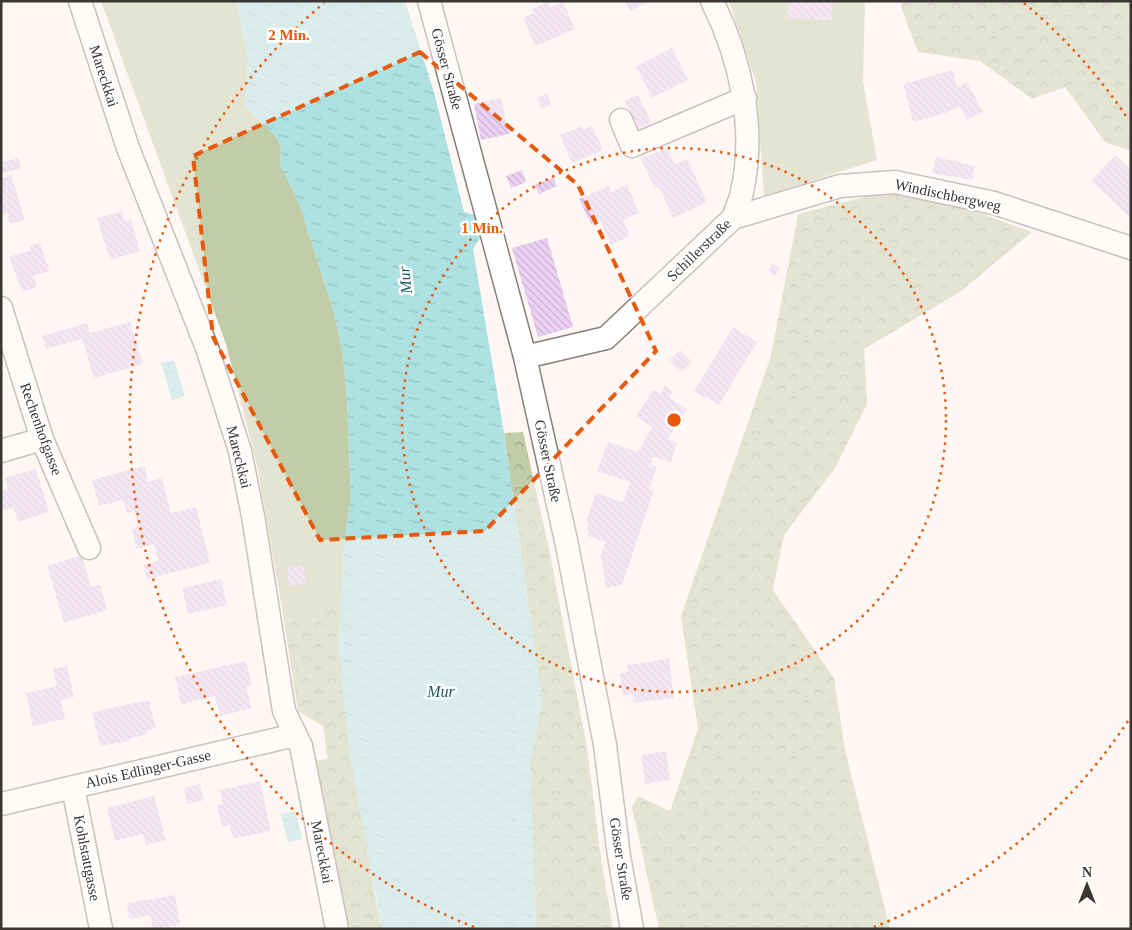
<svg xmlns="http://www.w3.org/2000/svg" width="1132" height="930" viewBox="0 0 1132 930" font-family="Georgia,serif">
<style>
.green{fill:#c1cca8}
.forest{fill:url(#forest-crowns)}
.water{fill:url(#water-ripples)}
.building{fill:url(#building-back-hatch)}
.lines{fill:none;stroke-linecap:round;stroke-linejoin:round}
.minor-casing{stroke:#877f7b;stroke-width:25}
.minor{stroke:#fff;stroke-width:22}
.marked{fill:none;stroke:#e8590c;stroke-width:4;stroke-dasharray:10 6;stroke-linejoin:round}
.ring{fill:none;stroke:#e8590c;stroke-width:2.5;stroke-dasharray:2.5 5}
.labels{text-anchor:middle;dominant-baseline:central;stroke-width:5;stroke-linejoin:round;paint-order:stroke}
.street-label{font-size:15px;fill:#3a3634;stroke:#fff}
.water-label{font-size:16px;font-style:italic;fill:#185e60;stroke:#fff}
.centre{fill:#e8590c;stroke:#fff;stroke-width:2.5}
.ring-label{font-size:15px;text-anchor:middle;font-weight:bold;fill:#e8590c;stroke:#fff;stroke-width:5;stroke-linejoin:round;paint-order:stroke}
</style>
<defs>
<pattern id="forest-crowns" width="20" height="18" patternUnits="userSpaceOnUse" patternTransform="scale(1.25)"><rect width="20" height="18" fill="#c1cca8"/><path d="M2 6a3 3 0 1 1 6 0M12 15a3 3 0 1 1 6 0" fill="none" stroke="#9ea68a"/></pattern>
<pattern id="water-ripples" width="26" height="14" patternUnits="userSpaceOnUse" patternTransform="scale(1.25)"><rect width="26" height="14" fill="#ade1e2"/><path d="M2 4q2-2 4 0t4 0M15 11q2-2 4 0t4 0" fill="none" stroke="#96c2c2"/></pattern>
<pattern id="building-back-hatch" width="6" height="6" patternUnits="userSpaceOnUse" patternTransform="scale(1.25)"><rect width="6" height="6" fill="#ead1f3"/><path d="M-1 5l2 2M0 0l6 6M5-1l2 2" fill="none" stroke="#c9b4d1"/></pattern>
</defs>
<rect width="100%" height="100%" fill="#fff7f4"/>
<path class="green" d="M101 1H236L248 58 245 105 278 139 281 149 280 164 300 206 333 309 343 354 347 400 351 496 344 545 341 607 284 620 257 465 226 344Z
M729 1H788V18L832 20 831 4H837L838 1H865L863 82 877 160 764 196 756 82Z"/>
<path class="forest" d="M902 1H1131V151L1105 142 1065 87 1032 99 980 61 918 52 901 7Z
M888 191 977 212 1032 232 960 292 864 349 867 404 835 468 784 535 773 590 834 678 845 750 890 929H659L632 807 638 796 670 811 698 729 681 616 771 356 798 214Z
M523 432 549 549 587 748 601 859 613 929H536L530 765 542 701 504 433Z
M341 607 338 647 374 890 382 929H344L315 761 328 759 323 726 298 711 284 620Z"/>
<path class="water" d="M236 1H405L434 92 464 212 475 215 480 238 473 249 504 433 542 701 530 765 536 929H382L349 751 338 647 344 545 351 496 347 400 343 354 333 309 300 206 280 164 281 149 278 139 245 105 248 58Z
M174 360 185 396 172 400 161 363Z
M296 811 302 839 288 842 281 814Z"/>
<path class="building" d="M625 1H650L630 11Z
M788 1H838L837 4H831L833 20 787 18Z
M548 2 550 7 563 2 575 29 535 46 523 18 534 13 532 9Z
M672 48 688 80 652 98 636 66Z
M953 70 957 87 967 82 983 112 967 120 960 106 943 114 913 122 903 84Z
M547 93 551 104 542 109 537 98Z
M638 95 652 123 638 129 625 101Z
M501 98 509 134 481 140 474 104Z
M582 126 583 130 592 126 603 150 572 163 560 135Z
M667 148 675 164 687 159 707 202 673 218 659 187 655 189 641 159Z
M1115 155 1131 170V218L1091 181Z
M936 157 975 166 972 180 932 173Z
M18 158 21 168 1 174V163Z
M522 170 526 182 511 188 506 176Z
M11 175 25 220 10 224 7 213 1 215V178Z
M553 177 557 186 539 194 535 185Z
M627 184 639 213 623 220 630 236 611 245 600 220 591 224 579 199 609 186 611 192Z
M122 211 125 221 131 220 140 251 110 260 97 218Z
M547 238 573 327 538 337 512 248Z
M40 243 50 271 33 276 37 287 22 292 9 257 31 250 30 246Z
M773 264 780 269 775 276 768 271Z
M130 322 143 364 94 378 82 339 46 349 42 336 87 323 90 333Z
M733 327 757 342 719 405 694 391Z
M680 350 692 362 681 372 669 360Z
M665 386 673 391 669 397 687 409 668 439 677 444 671 462 653 457 651 465 657 467 649 489 654 490 622 585 606 588 601 556 605 542 588 536 587 519 596 493 623 502 630 482 597 471 608 442 638 452 652 427 636 417 653 390 660 394Z
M145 466 148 482 162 478 171 513 196 507 210 563 147 579 143 565 158 561 154 544 137 549 132 529 138 527 134 511 127 513 123 500 99 506 92 480Z
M36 469 49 512 18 522 13 507 1 511V492L8 490 5 478Z
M82 555 91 587 100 585 107 610 64 623 47 566Z
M304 565 306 584 289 586 287 567Z
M221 579 227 605 188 614 182 588Z
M669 659 674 698 633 703 632 694 623 695 620 673 628 672 627 665Z
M246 661 252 685 246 687 252 708 220 716 215 696 181 704 175 677Z
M67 666 74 697 61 700 65 719 33 726 26 693 57 686 53 669Z
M149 700 156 728 146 731 147 734 129 739 130 741 100 746 92 712Z
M666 751 670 780 645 784 641 755Z
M260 781 271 831 233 839 230 825 222 827 217 805 223 804 220 790Z
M200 784 204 800 187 804 184 788Z
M154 796 166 840 146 845 143 834 115 841 107 808Z
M175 895 180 925 153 929 150 915 129 919 127 903Z"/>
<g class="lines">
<defs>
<path id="minor" d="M80 1 128 148 207 348 240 451 253 516 284 711 301 746 337 929
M429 1 525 357 567 545 605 745 619 856 632 929
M621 120 632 146 745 98
M733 218 840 186 895 182 994 203 1131 248
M1 308 42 439 89 548
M525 357 606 338 733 218C736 210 740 201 742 192 756 128 741 59 712 1
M1 451 42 439
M73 787 101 929
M1 804 295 735"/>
</defs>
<use href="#minor" class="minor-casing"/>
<use href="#minor" class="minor"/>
</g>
<path d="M0 0H1132V930H0ZM420 52 578 185 656 351 485 531 320 540 213 337 193 156Z" fill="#fff7f4" fill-opacity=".55" fill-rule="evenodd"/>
<path class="marked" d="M420 52 578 185 656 351 485 531 320 540 213 337 193 156Z"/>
<g class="ring">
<circle cx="674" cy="420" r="272"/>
<path d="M1128 721A545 545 0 0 1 874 927M474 927A545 545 0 0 1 324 3M1024 3A545 545 0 0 1 1128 119"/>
</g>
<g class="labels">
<g class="street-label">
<text transform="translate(447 69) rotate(75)">Gösser Straße</text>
<text transform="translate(104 76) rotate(72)">Mareckkai</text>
<text transform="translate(948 195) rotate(12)">Windischbergweg</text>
<text transform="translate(699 250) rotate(-44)">Schillerstraße</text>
<text transform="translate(41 429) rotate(70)">Rechenhofgasse</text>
<text transform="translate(239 457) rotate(76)">Mareckkai</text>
<text transform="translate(548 461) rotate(78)">Gösser Straße</text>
<text transform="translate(148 769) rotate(-13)">Alois Edlinger-Gasse</text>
<text transform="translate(322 852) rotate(79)">Mareckkai</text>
<text transform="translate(87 858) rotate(79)">Kohlstattgasse</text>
<text transform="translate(621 859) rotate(81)">Gösser Straße</text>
</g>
<g class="water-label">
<text transform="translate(405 280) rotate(-96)">Mur</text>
<text x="441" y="691">Mur</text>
</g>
</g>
<circle cx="674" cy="420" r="8" class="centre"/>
<g class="ring-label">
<text x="289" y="40">2 Min.</text>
<text x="482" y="233">1 Min.</text>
</g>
<rect width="1132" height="930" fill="none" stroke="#3a3634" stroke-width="5"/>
<g transform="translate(1087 885)" stroke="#ffffff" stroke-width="4" paint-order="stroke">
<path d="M0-4L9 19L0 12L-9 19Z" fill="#3a3634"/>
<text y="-8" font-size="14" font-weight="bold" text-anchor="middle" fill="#3a3634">N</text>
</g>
</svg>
